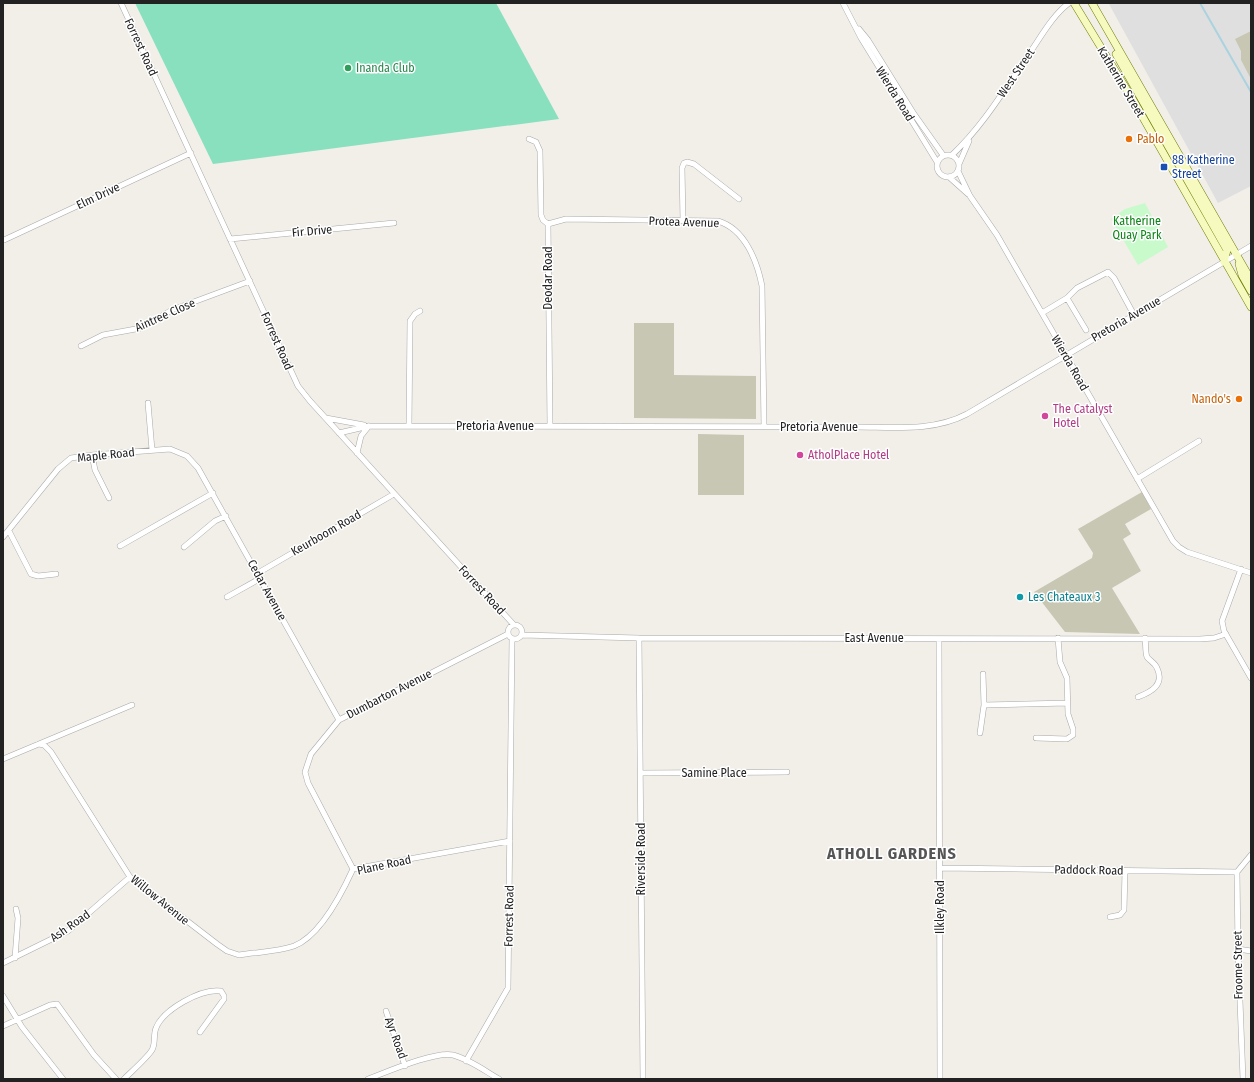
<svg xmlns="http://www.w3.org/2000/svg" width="1254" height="1082" viewBox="0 0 1254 1082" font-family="'Fira Sans Condensed',sans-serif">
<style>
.residential{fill:#e0dfdf}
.construction{fill:#c7c7b4}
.park{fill:#c8facc}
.pitch{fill:#88e0be}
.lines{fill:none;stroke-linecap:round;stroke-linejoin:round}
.stream{stroke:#aad3df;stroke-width:2}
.street-casing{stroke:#a9a9a9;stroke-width:6}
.secondary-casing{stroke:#707d05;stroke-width:8}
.street{stroke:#fff;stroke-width:5}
.secondary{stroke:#f7fabf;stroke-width:7}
.leisure-dot{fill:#2e9e5b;stroke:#fff;stroke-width:1.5}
.food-dot{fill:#e8710a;stroke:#fff;stroke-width:1.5}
.transit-dot{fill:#1a4fb4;stroke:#fff;stroke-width:1.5}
.hotel-dot{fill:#d1479c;stroke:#fff;stroke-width:1.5}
.culture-dot{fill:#0f9aa8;stroke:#fff;stroke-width:1.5}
.labels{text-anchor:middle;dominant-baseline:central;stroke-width:3;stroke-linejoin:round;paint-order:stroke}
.street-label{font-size:12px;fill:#222;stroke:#fff}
.leisure-label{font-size:12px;fill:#27864d;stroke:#fff;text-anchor:start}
.food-label{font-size:12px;fill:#c56008;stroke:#fff;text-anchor:start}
.transit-label{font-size:12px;fill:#164399;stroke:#fff;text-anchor:start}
.park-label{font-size:12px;fill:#0c8416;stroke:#fff}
.hotel-label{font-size:12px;fill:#b23c85;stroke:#fff;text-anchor:start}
.culture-label{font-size:12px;fill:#0d838f;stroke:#fff;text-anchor:start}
.district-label{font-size:16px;font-weight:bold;letter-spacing:1px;fill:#555;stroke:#fff}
</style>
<rect width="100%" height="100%" fill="#f2efe9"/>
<path class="residential" d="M1111 3H1251V186L1218 203 1109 4Z"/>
<path class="construction" d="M1251 31V79L1241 60V51L1235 39Z
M634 323H674V375L756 376V419L634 418Z
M698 434 744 435V495H698Z
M1142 492 1151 509 1125 524 1131 534 1123 539 1141 571 1112 588 1140 634 1065 632 1034 592 1092 558 1093 553 1078 529Z"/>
<path class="park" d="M1145 203 1168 247 1138 265 1111 219 1125 209Z"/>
<path class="pitch" d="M135 3H496L559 119 213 164Z"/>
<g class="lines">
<path class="stream" d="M1200 3 1251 92"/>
<defs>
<path id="street" d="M121 3 298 386 310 401 514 625
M843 3 861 38 937 162
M859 29 868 40 914 114 943 155
M529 139 536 142 540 151 541 215 543 220 548 224
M937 166a11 11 0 1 1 22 0a11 11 0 1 1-22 0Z
M952 155C984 125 1006 87 1031 51 1042 35 1053 15 1069 3
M959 164 969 141
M958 171 970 196 997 235 1173 541 1179 547 1187 552 1251 573
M949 177 968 194
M683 221 682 168 684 163 687 162 694 164 739 199
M548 224 566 219 718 221C745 229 757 261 762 286L764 427
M548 224 550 426
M230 239 394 223
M4 240 191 153
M1067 298 1086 330
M1042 313 1067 298 1077 288 1108 272 1114 278 1134 315
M81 346 103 335 141 328 172 310 250 281
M148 403 152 450
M326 418 364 425
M409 426 410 321 415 314 420 311
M339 433 369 426 856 427C893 427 933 432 967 414L1251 246
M357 453 361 436 369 426
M92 455 95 470 109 498
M1137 479 1199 441
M9 531 31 574 38 576 56 574
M3 537 58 469 71 458 92 455 170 449 187 456 198 468 339 720
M120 546 213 493
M184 547 215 521 226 516
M1241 569 1222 621 1224 631 1251 678
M258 573 394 494
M227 597 261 578
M508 632a7 7 0 1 1 14 0a7 7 0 1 1-14 0Z
M522 635 639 638 1200 639 1214 638 1226 634
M639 638 643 1079
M939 639 940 1079
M1138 697C1151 692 1165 685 1157 668 1155 663 1150 661 1147 657 1145 652 1146 643 1145 638
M984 705 1067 703
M980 733 984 705 983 674
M1036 738 1067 739 1073 735V729L1068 714 1067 678 1060 662 1058 638
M39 744 44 745 51 752 130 877 217 944 227 951 239 955C257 952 277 952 294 946 320 936 342 893 353 869L510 841
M3 759 132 705
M641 773 787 772
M940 868 1237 872
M353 869 308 783 305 772 311 754 339 720 508 634
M1110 917 1120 915 1124 910 1125 871
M1238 949 1251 951
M15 958 18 918 16 909
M3 963 68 931 130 877
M3 996 22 1027 63 1079
M386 1011 405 1066
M3 1026 50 1005 57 1004 94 1055 116 1079
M466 1061 508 988 512 639
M124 1079C132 1071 147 1058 152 1050 156 1043 153 1035 156 1028 163 1010 201 988 221 991L224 996V999L200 1032
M368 1079C387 1072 435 1051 453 1055 469 1059 485 1071 499 1079
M1243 1079 1238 949 1237 872 1251 855"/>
<path id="secondary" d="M1074 3 1133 100 1251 307
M1092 3 1251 280
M1116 54 1227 250 1224 262
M1239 264 1242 275 1251 291"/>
</defs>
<use href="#street" class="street-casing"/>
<use href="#secondary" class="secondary-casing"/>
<use href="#street" class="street"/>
<use href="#secondary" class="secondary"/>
</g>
<circle class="leisure-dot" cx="348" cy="68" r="4"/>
<g class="food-dot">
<circle cx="1129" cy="139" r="4"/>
<circle cx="1239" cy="399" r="4"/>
</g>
<rect class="transit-dot" x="1160" y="163" width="8" height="8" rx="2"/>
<g class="hotel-dot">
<circle cx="1045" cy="416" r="4"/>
<circle cx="800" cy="455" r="4"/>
</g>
<circle class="culture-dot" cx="1020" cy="597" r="4"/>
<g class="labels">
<g class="street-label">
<text transform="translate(141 47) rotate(65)">Forrest Road</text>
<text transform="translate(1016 73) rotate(-56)">West Street</text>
<text transform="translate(1121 82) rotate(59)">Katherine Street</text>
<text transform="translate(895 94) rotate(58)">Wierda Road</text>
<text transform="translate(98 196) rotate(-25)">Elm Drive</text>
<text transform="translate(684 222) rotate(2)">Protea Avenue</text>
<text transform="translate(312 231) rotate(-5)">Fir Drive</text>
<text transform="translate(548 278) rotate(-90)">Deodar Road</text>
<text transform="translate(165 315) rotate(-24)">Aintree Close</text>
<text transform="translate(1126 319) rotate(-30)">Pretoria Avenue</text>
<text transform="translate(277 341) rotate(66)">Forrest Road</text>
<text transform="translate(1070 363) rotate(60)">Wierda Road</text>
<text x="495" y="426">Pretoria Avenue</text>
<text x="819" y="427">Pretoria Avenue</text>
<text transform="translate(106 455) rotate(-6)">Maple Road</text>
<text transform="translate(326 533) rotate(-30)">Keurboom Road</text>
<text transform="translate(267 590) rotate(61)">Cedar Avenue</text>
<text transform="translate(482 590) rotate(47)">Forrest Road</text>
<text x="874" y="638">East Avenue</text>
<text transform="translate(389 694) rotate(-27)">Dumbarton Avenue</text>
<text x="714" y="773">Samine Place</text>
<text transform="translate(641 859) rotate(-90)">Riverside Road</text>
<text transform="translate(384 865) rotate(-12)">Plane Road</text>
<text transform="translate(1089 870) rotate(1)">Paddock Road</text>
<text transform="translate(160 900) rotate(39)">Willow Avenue</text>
<text transform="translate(940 907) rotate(-90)">Ilkley Road</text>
<text transform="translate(509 916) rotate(-89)">Forrest Road</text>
<text transform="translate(70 926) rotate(-35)">Ash Road</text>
<text transform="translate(1238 965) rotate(-91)">Froome Street</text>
<text transform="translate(396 1038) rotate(70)">Ayr Road</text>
</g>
<g class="leisure-label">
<text x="356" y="68">Inanda Club</text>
</g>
<g class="food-label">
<text x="1137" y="139">Pablo</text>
<text x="1231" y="399" text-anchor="end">Nando's</text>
</g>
<g class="transit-label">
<text x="1172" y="160">88 Katherine<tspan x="1172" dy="14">Street</tspan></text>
</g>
<g class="park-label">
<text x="1137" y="221">Katherine<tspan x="1137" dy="14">Quay Park</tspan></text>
</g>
<g class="hotel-label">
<text x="1053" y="409">The Catalyst<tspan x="1053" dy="14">Hotel</tspan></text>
<text x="808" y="455">AtholPlace Hotel</text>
</g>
<g class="culture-label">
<text x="1028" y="597">Les Chateaux 3</text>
</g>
<g class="district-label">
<text x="892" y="853">ATHOLL GARDENS</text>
</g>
</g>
<rect width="1254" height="1082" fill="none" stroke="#222222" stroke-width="8"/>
</svg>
